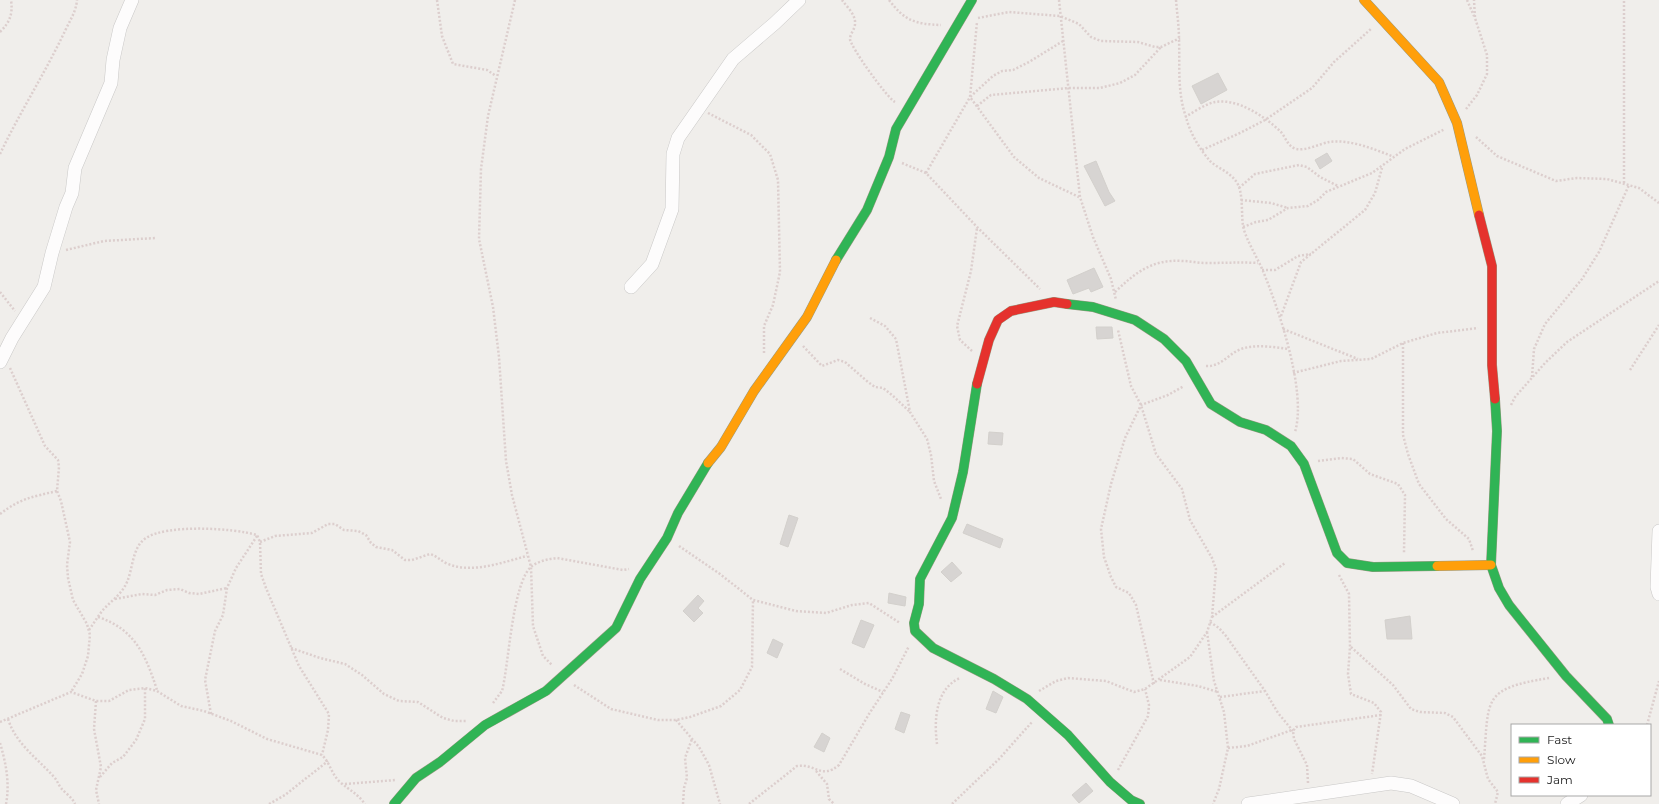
<svg xmlns="http://www.w3.org/2000/svg" width="1659" height="804" viewBox="0 0 1659 804" font-family="Montserrat,sans-serif">
<style>
.building{fill:#d7d4d2;stroke:#d3d0cc}
.lines{fill:none;stroke-linecap:round;stroke-linejoin:round}
.street-casing{stroke:#c9c8c7;stroke-width:14}
.fast-casing{stroke:#999a82;stroke-width:10}
.slow-casing{stroke:#999a82;stroke-width:10}
.jam-casing{stroke:#999a82;stroke-width:10}
.path{stroke:#dccecd;stroke-width:2.5;stroke-dasharray:2 2;stroke-linecap:butt}
.street{stroke:#fdfcfc;stroke-width:13}
.fast{stroke:#30b455;stroke-width:9}
.slow{stroke:#ff9f0a;stroke-width:9}
.jam{stroke:#e5322d;stroke-width:9}
</style>
<rect width="100%" height="100%" fill="#f0eeeb"/>
<path class="building" d="M1218 73 1227 90 1201 104 1192 86Z
M1327 153 1332 161 1320 169 1315 160Z
M1096 161 1109 192 1115 201 1105 206 1084 166Z
M1094 268 1103 287 1091 292 1089 288 1073 294 1067 280Z
M1096 327H1112L1113 338 1097 339Z
M989 432 1003 433 1002 445 988 444Z
M789 515 798 518 788 547 780 544Z
M967 524 1003 539 1000 548 963 533Z
M952 562 962 573 951 582 941 572Z
M889 593 906 597 905 606 888 603Z
M698 595 704 601 698 608 703 613 694 622 683 611Z
M1410 616 1412 639H1387L1385 620Z
M861 620 874 625 864 648 852 643Z
M773 639 783 644 777 658 767 653Z
M993 691 1003 697 996 713 986 709Z
M901 712 910 715 904 733 895 729Z
M822 733 830 738 824 752 814 747Z
M1086 783 1093 791 1079 803 1072 795Z"/>
<g class="lines">
<defs>
<path id="street" d="M631 287 652 264 672 209 673 154 678 138 733 59 775 23 799 0
M0 362 12 338 44 287 52 253 66 207 72 193 75 168 111 83 113 60 120 28 132 0
M1659 531 1657 587 1659 594
M1248 804 1391 783 1411 786 1453 804
M1567 804 1581 795"/>
<path id="fast" d="M836 260 867 210 889 157 896 129 972 0
M1067 304 1093 307 1135 320 1164 339 1186 361 1211 404 1240 422 1266 430 1291 446 1304 464 1337 553 1347 563 1373 567 1437 566
M977 384 963 472 952 518 920 579 919 604 914 623 915 631 933 648 994 679 1027 699 1068 735 1110 782 1131 800 1140 804
M1495 399 1497 431 1491 565 1499 588 1509 605 1566 676 1607 719 1609 725
M394 804 416 778 440 762 485 725 546 691 616 628 640 579 667 538 678 513 708 463"/>
<path id="slow" d="M1364 0 1439 82 1457 123 1479 215
M708 463 721 447 754 391 807 317 836 260
M1437 566 1491 565"/>
<path id="jam" d="M1479 215 1492 266V365L1495 399
M977 384 989 340 998 320 1011 311 1054 302 1067 304"/>
</defs>
<use href="#street" class="street-casing"/>
<use href="#fast" class="fast-casing"/>
<use href="#slow" class="slow-casing"/>
<use href="#jam" class="jam-casing"/>
<path class="path" d="M437 0 442 36 453 64 487 70 496 76
M515 0 488 116 481 169 479 239 493 307 499 357 506 461 512 495 531 567 533 626 543 656 552 665
M842 0C847 7 856 15 855 24 855 29 850 34 850 39 850 46 887 98 895 102
M889 0C905 21 915 24 941 25
M1059 0 1080 197 1093 237 1111 279 1116 300
M1176 0C1177 13 1179 26 1179 39 1180 65 1177 92 1186 117 1190 133 1200 150 1211 162 1218 168 1229 172 1235 180 1245 191 1240 217 1244 230 1249 245 1257 257 1263 271 1279 310 1307 392 1295 432
M1467 0 1474 16
M978 18 1009 12 1060 16 1079 24 1091 37 1101 41 1138 42 1155 47H1161L1180 38
M0 32C10 22 13 14 11 0
M1063 41 1029 62 1013 70 1002 71 993 76 970 97 1014 157 1039 178 1079 197
M977 106 991 95 1069 88H1100L1120 83 1135 75 1161 47
M1466 109 1477 95 1487 74V55L1475 18 1474 0
M708 113 751 135 770 154 778 180 780 272 773 305 764 326V354
M1185 117C1194 112 1205 104 1215 102 1238 98 1265 117 1280 131 1286 137 1287 146 1296 149 1306 151 1319 144 1329 142 1350 139 1374 149 1394 157
M1476 137 1497 156 1556 181 1577 178 1607 179 1639 188 1659 203
M1202 150 1240 133 1265 120 1312 88 1334 62 1372 28
M0 154C20 112 45 73 65 31 70 20 76 12 77 0
M902 163 926 173 977 227 1040 289
M926 173 970 97 977 22
M1624 183V0
M1239 188 1255 174 1299 165 1307 167 1320 177 1338 186
M1241 200 1271 203 1288 208
M1243 227 1256 222 1268 220 1288 208 1308 206 1318 200 1326 192 1372 173 1405 149 1445 129
M66 250 104 241 156 238
M1262 270H1275L1298 256 1311 254
M0 292 15 311
M1115 292C1135 273 1152 259 1182 261 1190 261 1198 263 1206 263 1224 263 1240 262 1258 263
M1281 316 1301 262 1365 210 1375 193 1382 168
M870 318 885 326 896 339 910 412 927 439 931 455 934 481 941 499
M1283 329 1358 359
M1403 343V435L1408 454 1419 484 1446 519 1469 539 1473 551
M803 346 822 366 838 360 845 362 868 382 875 387 883 388 892 395 910 412
M972 351 960 340 957 326 971 271 977 228
M1206 366C1221 367 1228 354 1241 349 1256 344 1273 347 1288 349
M10 368 45 446 58 460 59 467 57 491 61 501 70 542 67 565 68 578 73 600 87 624 90 635 88 656 82 674 71 692
M1630 370 1659 325
M1293 373 1341 361 1371 359 1403 343 1437 333 1478 328
M1532 377 1534 349 1545 324 1582 279 1599 252 1629 185
M1511 405 1515 397 1545 363 1567 342 1659 281
M1318 461 1341 458 1353 459 1370 474 1398 484 1405 495 1404 553
M0 514C21 498 32 497 57 491
M260 542 275 536 312 533 328 524H335L344 530 358 531 366 535 371 543 376 547 392 550 405 560H412L430 554C437 556 441 561 448 564 473 574 503 562 527 556
M679 546 720 574 753 600 796 611 826 613 852 605 869 603 900 623
M1339 575 1349 594 1350 647 1348 674 1351 694 1374 703 1381 712 1372 774
M115 599 142 594 155 595 167 590 180 589 189 593 199 594 227 588
M98 617C135 629 146 656 157 690
M1212 617 1285 563
M1210 622 1219 628 1226 636 1265 691 1278 713 1293 731
M89 630C94 623 98 616 103 610 111 601 122 594 127 582 133 569 132 547 146 538 167 524 233 528 257 535L260 542 261 574 266 588 299 666 329 714 328 730 322 755
M1207 632 1214 681 1224 712 1228 748 1219 789 1213 804
M1351 647 1393 685 1411 709 1420 712 1445 713 1453 717 1482 756 1488 779 1498 792 1495 804
M291 648 320 658 345 664 362 675 384 694 399 701 418 702 443 718 454 721H466
M840 669 865 684 883 692
M1160 680 1198 686 1218 692
M1154 684 1136 605 1129 593 1116 587 1111 577 1104 557 1101 529 1111 484 1125 438 1141 405 1168 395 1184 386
M574 685 611 709 658 720H676L690 717 721 706 740 690 752 667 753 600
M1039 691 1056 681 1068 678 1106 681 1134 692 1145 689 1190 657 1207 632 1212 617 1216 569 1212 558 1190 520 1182 489 1156 454 1141 405 1131 386 1118 330
M1220 697 1265 691
M96 701 94 729 101 767 96 790 99 804
M493 703 502 691C509 665 512 582 532 566 539 561 548 559 557 558L623 570 629 569
M211 714 205 680 215 631 223 615 227 588 236 568 257 536
M8 719C16 744 37 758 54 777 57 780 58 784 61 788 65 793 72 797 75 804
M676 720 699 747 709 765 720 804
M0 722 71 692 96 701H109L129 690 145 688 157 691 181 706 204 711 231 721 267 739 322 755C330 763 332 775 340 782 350 791 356 792 365 804
M1647 725 1659 681
M0 743C6 763 10 784 6 804
M937 744C934 721 935 689 960 678
M1228 748 1247 746 1292 730
M1484 759C1489 698 1482 689 1549 678
M1118 770 1148 716 1149 705 1145 689
M816 771 827 784 829 799 834 804
M100 777 112 763 123 757 136 740 145 719V688
M1308 783 1307 765 1294 739 1293 731 1296 727 1381 715
M345 784 396 780
M269 804 285 795 328 761
M683 804 684 788 687 778 685 758 692 739
M749 804 797 766C815 763 821 780 839 765L869 714 892 679 909 646
M952 804 999 759 1032 722"/>
<use href="#street" class="street"/>
<use href="#fast" class="fast"/>
<use href="#slow" class="slow"/>
<use href="#jam" class="jam"/>
</g>
<rect x="1511" y="724" width="140" height="72" fill="#ffffff" stroke="#a7a7a7"/>
<rect x="1519" y="737" width="20" height="6" fill="#30b455" stroke="#a7a7a7"/>
<text x="1547" y="744" font-size="12" fill="#222222">Fast</text>
<rect x="1519" y="757" width="20" height="6" fill="#ff9f0a" stroke="#a7a7a7"/>
<text x="1547" y="764" font-size="12" fill="#222222">Slow</text>
<rect x="1519" y="777" width="20" height="6" fill="#e5322d" stroke="#a7a7a7"/>
<text x="1547" y="784" font-size="12" fill="#222222">Jam</text>
</svg>
